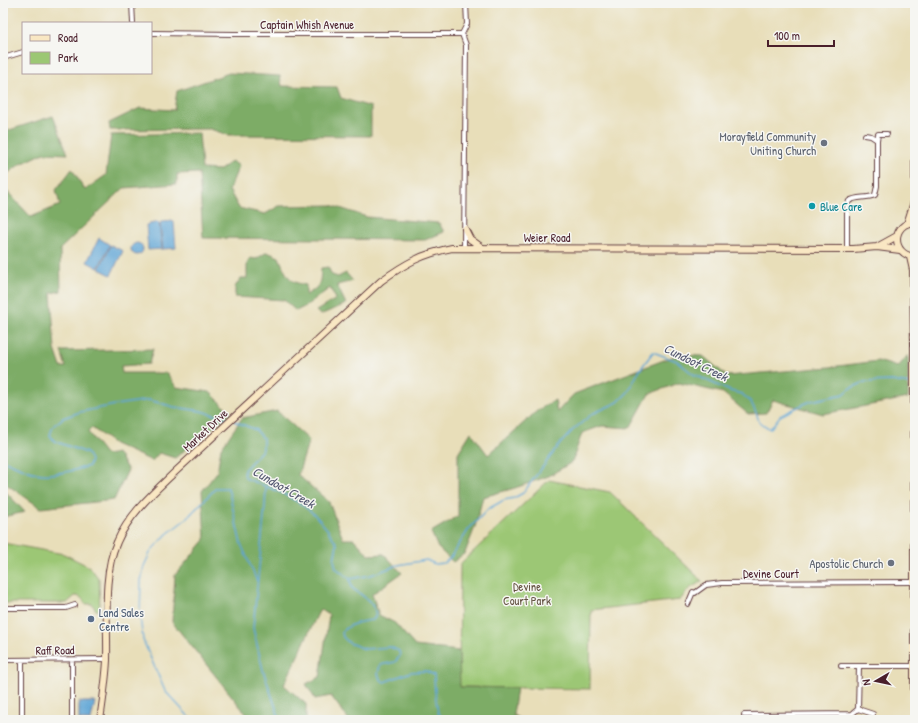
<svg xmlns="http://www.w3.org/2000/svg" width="918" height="723" viewBox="0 0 918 723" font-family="'Patrick Hand',sans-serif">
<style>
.green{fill:#9cc774;stroke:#737350}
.forest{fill:#7dac66;stroke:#646648}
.water{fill:#5ea5d5;stroke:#546280}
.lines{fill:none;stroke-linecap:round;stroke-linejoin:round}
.stream{stroke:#5ea5d5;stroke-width:1.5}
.street-casing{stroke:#623c40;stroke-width:6}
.secondary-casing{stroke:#623c40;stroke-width:8}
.street{stroke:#fff;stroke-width:4}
.secondary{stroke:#f9e7c3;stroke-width:6}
.worship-dot{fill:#6b7280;stroke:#f6f6f2;stroke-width:1.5}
.culture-dot{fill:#0f9aa8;stroke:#f6f6f2;stroke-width:1.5}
.service-dot{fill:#5c6f8a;stroke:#f6f6f2;stroke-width:1.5}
.labels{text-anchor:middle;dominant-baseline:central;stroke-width:3;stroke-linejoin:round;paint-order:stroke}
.street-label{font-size:12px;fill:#4a1f2b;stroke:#f6f6f2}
.worship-label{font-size:12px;fill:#5b616d;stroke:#f6f6f2;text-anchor:end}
.culture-label{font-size:12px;fill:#0d838f;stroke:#f6f6f2;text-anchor:start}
.park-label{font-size:12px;fill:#635141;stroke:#f6f6f2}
.service-label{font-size:12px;fill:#4e5e75;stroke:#f6f6f2;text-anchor:start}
.water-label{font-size:13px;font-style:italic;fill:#52556f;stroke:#f6f6f2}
</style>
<rect width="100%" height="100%" fill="#f6f6f2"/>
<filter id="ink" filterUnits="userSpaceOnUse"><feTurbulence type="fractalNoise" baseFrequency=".025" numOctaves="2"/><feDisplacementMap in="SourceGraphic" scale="8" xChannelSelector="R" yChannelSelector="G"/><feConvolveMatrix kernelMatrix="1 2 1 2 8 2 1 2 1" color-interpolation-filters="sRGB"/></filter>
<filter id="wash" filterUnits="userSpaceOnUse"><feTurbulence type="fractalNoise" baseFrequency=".012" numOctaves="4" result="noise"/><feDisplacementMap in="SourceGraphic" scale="16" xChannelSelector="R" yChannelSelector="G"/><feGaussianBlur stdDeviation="0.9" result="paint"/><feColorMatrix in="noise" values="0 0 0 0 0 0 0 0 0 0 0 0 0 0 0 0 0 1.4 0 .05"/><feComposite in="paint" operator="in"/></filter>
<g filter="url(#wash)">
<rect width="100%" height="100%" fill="#e8deb9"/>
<path class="green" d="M549 480 610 492 702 581 689 589 680 600 591 610 590 689 459 687 460 564Z
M3 543 64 554 90 567 99 579 100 611 96 610 92 604H85C83 599 81 596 75 596L67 603H3Z"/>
<path class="forest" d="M229 73 280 76 282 86 337 87 341 98 371 107V136L228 135 210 129 110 130 109 123 140 108 174 110 177 91Z
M53 116 68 154 44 153 19 165 3 177V132Z
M199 133 202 169 220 170 232 161 239 166 229 190 239 208 265 214 279 206 331 205 367 217 439 223 444 232 425 240 203 238 199 173 177 174V184L124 188 60 249 61 291 51 293 55 349 61 367H66L61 351 153 349 149 364 121 366 122 373H167L176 387 210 392 231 413 175 458 159 453 152 461 114 444 92 428 88 432 106 455 117 453 128 470 114 500 41 508 6 484 3 485V187L31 217 60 205 56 190 72 169 85 190 106 175 111 135Z
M267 252 279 257C286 273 287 282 306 285V295C321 286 320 284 321 268L328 267 332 275 338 277 346 273 353 281 337 285 346 304 320 315 316 311 336 299 330 288 304 307 296 311 284 300 235 297V287L241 278H247V264L250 258 256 259Z
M677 355 703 356 727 376 830 367 878 361 898 367 908 355V398L823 414 773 400 766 413 748 414 723 393 679 383 649 394 630 428 602 426 582 433 572 462 549 476 515 488 483 497 475 527 465 553 453 562 438 548 431 532 458 516V453L471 432 488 455 538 410 555 400 557 412 574 394Z
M277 411 309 440 298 475 329 502 343 539H354L369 555 384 554 402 573 372 594 379 615 395 623 415 646 459 651 460 687 517 688 513 715 522 720H414L399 713 400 720H349L331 696 315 699 306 684 320 677 329 615 320 609 284 685 306 704V720H251L172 622 175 575 205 540 202 491 217 472 221 448 242 418Z
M3 489 25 512 3 517Z"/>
<path class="water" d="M172 221 174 222 176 248 163 249 160 223 161 222Z
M158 222 159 223 162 249 148 250 146 225Z
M99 238 110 245 98 268 87 262Z
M131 249a6 6 0 1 1 12 0a6 6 0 1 1-12 0Z
M111 245 123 251 111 275 99 269Z
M79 702H95L91 720H79Z"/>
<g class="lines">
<path class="stream" d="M234 421 256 430 263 438V449L244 470 245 478 280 492 298 502 314 514 327 529 337 544 334 560 336 568 350 579 371 575 398 565 426 560 435 564 444 563 450 558 469 529 488 509 504 500 514 498 523 493 560 444 573 430 592 414 618 402 628 392 639 371 653 352 677 361 693 374 730 391 742 394 751 402 757 415 759 422 770 429 780 416 804 404 811 401 844 394 851 388 865 382 892 381 910 384
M3 460C15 465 29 473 42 474 55 475 76 470 89 466L91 460 87 453 54 441 50 435 53 426 63 418 80 412 115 405 149 400 174 407 201 411 228 419
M266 487 265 506 253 628 263 670 280 720
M350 579 352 588C362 595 374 602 376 615L373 620C362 621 350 623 342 632L343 637 349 643 365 649 390 647 399 651 400 656 395 662 380 665 378 674 380 679 384 682 411 672 426 671 434 675 435 693 438 713 446 720
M192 720 165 691 143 640 140 617 141 581 144 566 151 551 167 534 186 519 216 488H228L241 544 257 581"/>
</g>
</g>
<g filter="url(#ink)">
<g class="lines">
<defs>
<path id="street" d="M132 3 133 23
M151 33 234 34H462
M3 58 23 52
M877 140 878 134H887
M464 248 466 45 462 34 467 24 466 3
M847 248V207L849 201C857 196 866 199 875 195L877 186V140L871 136 865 135
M688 604 693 592 695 593 706 585 722 583 913 582
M3 608H66L75 605
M3 660 107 659
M72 660V720
M841 666H914
M858 709 873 714
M744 715 852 714 858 709 859 666
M22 720V661"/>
<path id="secondary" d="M915 139V202
M915 222C891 223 891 255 915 257
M907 224 915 199
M465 229 470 239 481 247
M877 247 897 236
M910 257 913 270 914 350V720
M100 720C103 700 106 680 107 660 108 624 102 574 117 542 129 514 153 493 175 472L381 281C406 263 422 254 452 248L853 249 877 247 900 250"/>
</defs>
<use href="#street" class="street-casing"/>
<use href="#secondary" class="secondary-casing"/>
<use href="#street" class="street"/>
<use href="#secondary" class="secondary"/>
</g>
</g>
<g class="worship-dot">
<circle cx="824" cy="143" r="4"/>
<circle cx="891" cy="563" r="4"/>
</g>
<circle class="culture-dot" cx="812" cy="206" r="4"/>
<circle class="service-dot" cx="91" cy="619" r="4"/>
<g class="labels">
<g class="street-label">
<text x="307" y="24">Captain Whish Avenue</text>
<text x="547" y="237">Weier Road</text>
<text transform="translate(205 430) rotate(-43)">Market Drive</text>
<text x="771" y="573">Devine Court</text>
<text transform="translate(55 650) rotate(-1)">Raff Road</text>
</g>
<g class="worship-label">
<text x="816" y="136">Morayfield Community<tspan x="816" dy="14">Uniting Church</tspan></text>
<text x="883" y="563">Apostolic Church</text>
</g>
<g class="culture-label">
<text x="820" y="206">Blue Care</text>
</g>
<g class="park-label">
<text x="527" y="586">Devine<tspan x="527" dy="14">Court Park</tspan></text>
</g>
<g class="service-label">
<text x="99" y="612">Land Sales<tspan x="99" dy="14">Centre</tspan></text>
</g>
<g class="water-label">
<text transform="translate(696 362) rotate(26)">Cundoot Creek</text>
<text transform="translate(284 487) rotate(30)">Cundoot Creek</text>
</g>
</g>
<rect width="918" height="723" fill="none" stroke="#f6f6f2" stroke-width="16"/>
<rect x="22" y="22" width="130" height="52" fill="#f6f6f2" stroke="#b1a0a2"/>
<rect x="30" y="35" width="20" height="6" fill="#f9e7c3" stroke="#b1a0a2"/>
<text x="58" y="42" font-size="12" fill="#4a1f2b">Road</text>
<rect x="30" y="52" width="20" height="12" fill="#9cc774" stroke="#b1a0a2"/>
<text x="58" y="62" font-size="12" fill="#4a1f2b">Park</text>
<g transform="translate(876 681) rotate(261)" stroke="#f6f6f2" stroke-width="3" paint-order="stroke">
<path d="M0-3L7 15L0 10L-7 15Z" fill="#4a1f2b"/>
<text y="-6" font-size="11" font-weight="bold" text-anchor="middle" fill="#4a1f2b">N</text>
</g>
<path d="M768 40v6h66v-6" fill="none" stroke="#4a1f2b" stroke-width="2"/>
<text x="774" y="40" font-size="12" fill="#4a1f2b" stroke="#f6f6f2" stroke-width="3" paint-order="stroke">100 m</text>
</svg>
